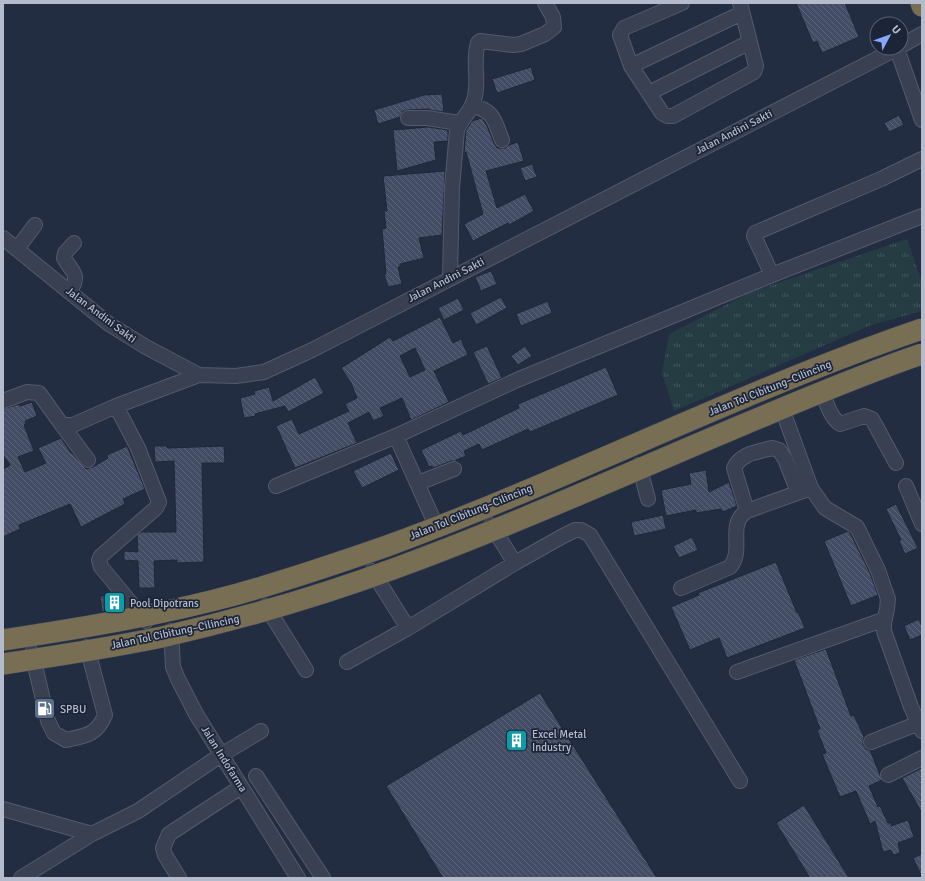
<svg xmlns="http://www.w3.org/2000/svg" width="925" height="881" viewBox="0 0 925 881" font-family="Signika,sans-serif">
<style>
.grass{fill:url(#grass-tufts)}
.building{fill:url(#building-back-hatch);stroke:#1e2739;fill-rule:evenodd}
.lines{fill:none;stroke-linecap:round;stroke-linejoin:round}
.minor-casing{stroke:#525b6c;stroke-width:16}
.highway-casing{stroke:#3f4859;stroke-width:22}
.minor{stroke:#384052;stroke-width:14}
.highway{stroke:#786e54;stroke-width:21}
.highway-bridge-casing{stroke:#3f4859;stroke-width:22;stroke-linecap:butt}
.highway-bridge{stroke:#786e54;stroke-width:21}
.labels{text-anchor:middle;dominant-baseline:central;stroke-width:3.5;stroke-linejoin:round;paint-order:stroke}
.street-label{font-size:11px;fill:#b4bbcc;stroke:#1c2537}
.poi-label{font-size:11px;fill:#b4bbcc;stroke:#1c2537;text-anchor:start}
</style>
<defs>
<pattern id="grass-tufts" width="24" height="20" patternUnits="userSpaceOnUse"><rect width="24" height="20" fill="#253c43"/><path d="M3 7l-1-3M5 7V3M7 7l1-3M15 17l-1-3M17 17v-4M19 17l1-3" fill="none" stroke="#42565d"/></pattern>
<pattern id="building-back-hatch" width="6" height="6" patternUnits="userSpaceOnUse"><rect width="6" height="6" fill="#424c64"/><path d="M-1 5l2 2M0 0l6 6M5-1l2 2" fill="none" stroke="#5b6479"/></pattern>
</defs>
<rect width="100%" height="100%" fill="#232d42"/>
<path class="grass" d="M907 239 922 282V311L871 325 674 411 662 373 669 334 751 292Z"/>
<path class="building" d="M796 3H845L859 37 822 53 817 41 813 43Z
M531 67 535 80 497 93 492 79Z
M442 94 444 112 430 110 429 109 408 110 403 111 400 117 378 124 374 110 424 95Z
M899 115 904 125 889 132 884 123Z
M482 118 487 126 494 143 497 148H505L509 145 518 142 524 161 486 171 497 208 525 194 534 211 509 225 508 223 473 241 464 224 483 214 466 152 464 153 466 130 472 121Z
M428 127 448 130V141L434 142 436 160 397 171 393 130Z
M532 164 537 177 525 181 520 168Z
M445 171 442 235 419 238 424 258 400 264V267H398L402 284 388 287 384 274H386L382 229 386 228 384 211H387L383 176Z
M491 271 497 284 481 291 475 277Z
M501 297 507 308 476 325 470 313Z
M458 298 464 310 444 320 438 308Z
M548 301 552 313 521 326 516 314Z
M440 317 453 343 461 339 468 355 434 371 449 402 411 420 402 398 380 408 384 416 373 421 369 412 348 423 357 443 295 468 276 426 292 419 299 434 349 411 345 404 357 398 351 383 341 368 390 337 393 341ZM415 348 425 370 410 377 400 356Z
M487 346 502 378 488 384 473 352Z
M525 346 532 356 518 365 511 356Z
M606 367 618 395 530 432 528 429 482 450 479 444 464 451 466 456 456 460 457 461H451L433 468 432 466 429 467 421 450 461 431 463 435 519 408 518 404Z
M315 377 324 393 288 412 285 406 255 414 256 416 244 418 240 398 255 394 254 391 269 387 273 401Z
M32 402 37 416 25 421 26 424 24 425 34 451 18 457 25 472 46 463 38 448 61 438 71 453H72L86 469 93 467 108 458 107 455 127 446 145 489 123 499 125 504 81 527 70 504 19 525 20 529 3 537V469L10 465 3 455V409L19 404 20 406Z
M154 446H167V448L224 446 225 463H202L204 562 177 563V560L154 561 155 588H139L138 561 124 560V551L138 552 137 535 141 532H176L174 461 155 462Z
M391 453 399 470 362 488 353 471Z
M706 470 709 492 729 482 737 506 723 512 721 509 696 513V510L666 516 661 490 691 484 689 473Z
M896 504 918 548 905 554 899 541 901 540 886 509Z
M663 515 666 529 634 536 631 522Z
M848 531 850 533 870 573 878 595 851 606 824 541Z
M692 537 698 550 679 558 673 546Z
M776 562 797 613 798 612 805 628 727 658 719 638 690 650 671 607 699 595 698 593Z
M113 595 124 608 102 612 100 596Z
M919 619 922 626V635L910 640 904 626Z
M826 649 851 716 854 715 864 737 863 741V745L866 749 870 750 882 780 869 786 878 807 880 806 888 823H891V826L908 820 914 837 898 843 900 853 893 855 891 850 883 852 875 821 870 824 856 791 840 797 822 754 826 753 817 730 820 729 794 660Z
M540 693 657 878H443L386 786Z
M922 768V813L902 778Z
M804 805 849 878H810L776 823Z
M922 854V877L913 858Z"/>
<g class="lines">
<defs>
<path id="minor" d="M682 3 624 28 620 35 631 66 662 113 667 116H673L754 72 756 66 740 3
M901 46 922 34
M897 49 922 120
M631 66 742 13
M649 93 750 42
M472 105C495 112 494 120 502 140
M408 118H427L459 123
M3 238 109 324 146 347 199 375 236 376 264 372 312 350 898 48
M17 249 35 225
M772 275 754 236 755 233 881 179 922 159
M450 278 452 188 457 130C461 119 471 112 474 100 480 82 472 61 478 43L480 41 513 45 521 44 545 34 554 27 553 17 545 3
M70 292C81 273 72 273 64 258L65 253 74 243
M822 390C826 402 830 417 840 424L864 416 872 419 896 463
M3 401 27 392 39 393 62 425H73L116 406 199 375
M116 406 138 448 159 502 156 508 101 556 99 560 101 567 146 621
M781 406 811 488 825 508 857 527 878 570 888 599 887 609 884 623V631L911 707 922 731
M62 425 88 460
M396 436 438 530
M639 465 648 499
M418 483 454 469
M276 486 396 436 517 380 772 275 922 216
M906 486 922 524
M747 511 734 468C741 453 758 452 772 448L779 450 785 459 798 492
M491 525 515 563
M372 571 408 628
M681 588 730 567C745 550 726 524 747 511L811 488
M266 606 306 670
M171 631 173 667 178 679 196 714 298 878
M32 653 48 721 54 733 66 740C85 736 97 735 105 715L87 647
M347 662 408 628 515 563 563 536 575 530H581L590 535 740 781
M737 672 885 619
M871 742 919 723
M888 775 922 758
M256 776 323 878
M3 809 92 834
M21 878 92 834 138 811 221 755 261 731
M179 878 165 855 163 848 169 834 241 787"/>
<path id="highway" d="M921 3 922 6"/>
</defs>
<use href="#minor" class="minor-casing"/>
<use href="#highway" class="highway-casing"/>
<use href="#minor" class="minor"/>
<use href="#highway" class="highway"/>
<defs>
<path id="highway-bridge" d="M3 640C82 628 161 615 238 594 288 580 338 563 387 546 568 480 740 391 922 329
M3 664C56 656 109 648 162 637 241 619 320 596 396 568 513 525 626 474 740 426 800 401 860 375 922 354"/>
</defs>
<use href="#highway-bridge" class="highway-bridge-casing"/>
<use href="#highway-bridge" class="highway-bridge"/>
</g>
<defs>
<symbol id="building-square" viewBox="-11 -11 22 22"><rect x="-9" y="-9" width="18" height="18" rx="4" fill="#0f9aa8" stroke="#1c2537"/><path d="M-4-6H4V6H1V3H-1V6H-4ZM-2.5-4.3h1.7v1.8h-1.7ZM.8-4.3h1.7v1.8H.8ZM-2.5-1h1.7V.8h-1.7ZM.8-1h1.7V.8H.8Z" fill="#fff"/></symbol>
<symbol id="fuel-square" viewBox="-11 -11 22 22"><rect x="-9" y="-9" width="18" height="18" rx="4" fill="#5c6f8a" stroke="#1c2537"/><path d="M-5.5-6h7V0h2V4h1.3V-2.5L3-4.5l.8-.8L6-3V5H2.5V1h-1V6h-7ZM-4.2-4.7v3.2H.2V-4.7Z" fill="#fff"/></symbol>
</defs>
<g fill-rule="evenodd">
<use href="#building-square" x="102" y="590" width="25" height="25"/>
<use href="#fuel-square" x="32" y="696" width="25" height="25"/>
<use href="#building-square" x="504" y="728" width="25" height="25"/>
</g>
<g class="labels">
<g class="street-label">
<text transform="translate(734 132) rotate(-27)">Jalan Andini Sakti</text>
<text transform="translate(446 280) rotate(-27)">Jalan Andini Sakti</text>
<text transform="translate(101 315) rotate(37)">Jalan Andini Sakti</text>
<text transform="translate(770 388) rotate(-22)">Jalan Tol Cibitung–Cilincing</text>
<text transform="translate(471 512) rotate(-22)">Jalan Tol Cibitung–Cilincing</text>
<text transform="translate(175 632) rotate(-12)">Jalan Tol Cibitung–Cilincing</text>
<text transform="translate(224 759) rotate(58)">Jalan Indofarma</text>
</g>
<g class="poi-label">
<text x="130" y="603">Pool Dipotrans</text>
<text x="60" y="709">SPBU</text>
<text x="532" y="734">Excel Metal<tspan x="532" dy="13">Industry</tspan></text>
</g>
</g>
<rect width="925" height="881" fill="none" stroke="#b4bbcc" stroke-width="8"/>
<g transform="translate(889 36) rotate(49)"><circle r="19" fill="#1c2537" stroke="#596173"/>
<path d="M0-3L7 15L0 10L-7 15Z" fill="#86a8ff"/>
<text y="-6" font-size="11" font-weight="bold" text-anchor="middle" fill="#b4bbcc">U</text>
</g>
</svg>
